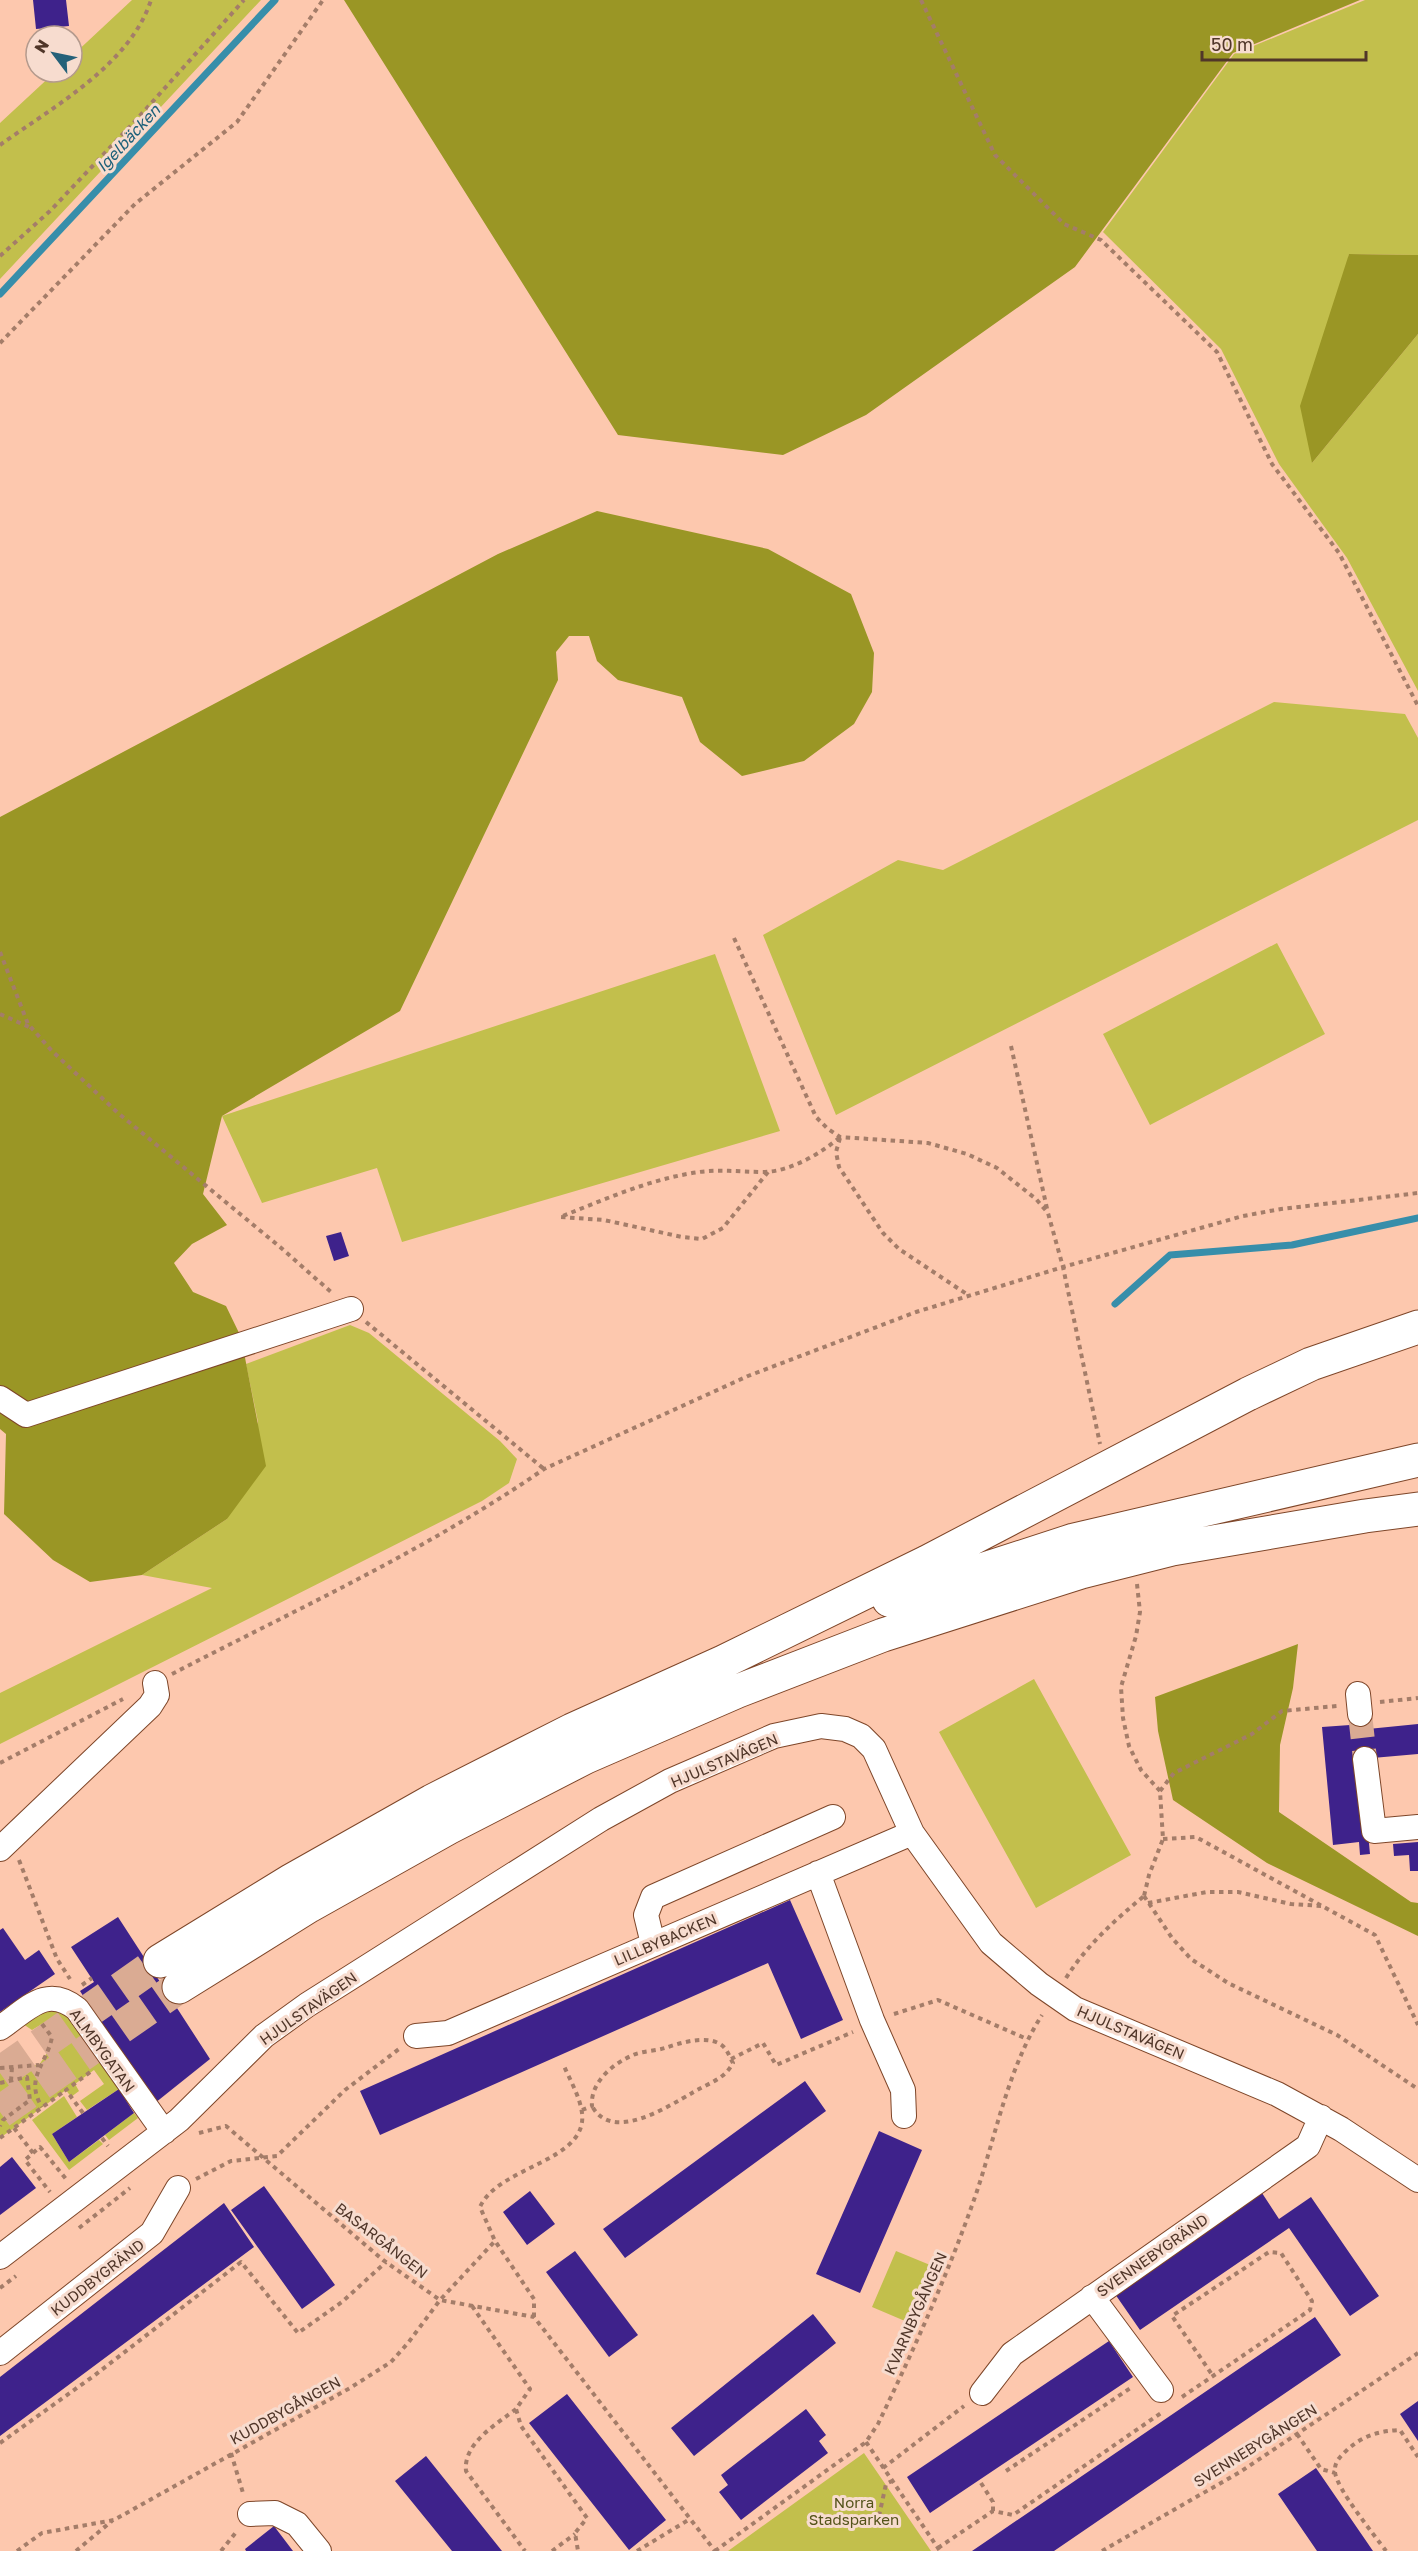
<svg xmlns="http://www.w3.org/2000/svg" width="1418" height="2551" viewBox="0 0 1418 2551" font-family="'Golos Text',sans-serif">
<style>
.green{fill:#c2bf4c}
.forest{fill:#9a9625}
.lines{fill:none;stroke-linecap:round;stroke-linejoin:round}
.stream{stroke:#378eaa;stroke-width:7}
.building{fill:#3e228b}
.minor-tunnel{stroke:#daab93;stroke-width:24;stroke-dasharray:24 12;stroke-linecap:butt}
.highway-tunnel{stroke:#daab93;stroke-width:33;stroke-dasharray:33 16;stroke-linecap:butt}
.minor-casing{stroke:#7e4629;stroke-width:26}
.highway-casing{stroke:#7e4629;stroke-width:35}
.path{stroke:#a47d69;stroke-width:4;stroke-dasharray:4.5 4.5;stroke-linecap:butt}
.minor{stroke:#fff;stroke-width:24}
.highway{stroke:#fff;stroke-width:33}
.labels{text-anchor:middle;dominant-baseline:central;stroke-width:6;stroke-linejoin:round;paint-order:stroke}
.street-label{font-size:15px;fill:#503629;stroke:#f7dccf}
.park-label{font-size:15px;fill:#54531a;stroke:#f7dccf}
.water-label{font-size:16px;font-style:italic;fill:#1d6079;stroke:#f7dccf}
</style>
<rect width="100%" height="100%" fill="#fdc8ae"/>
<path class="green" d="M132 0H261L0 279V123L55 72H72V56Z
M1365 0H1418V255L1349 254 1312 463 1418 334V691L1347 558 1279 464 1221 349 1103 232 1234 54Z
M1274 702 1405 714 1418 738V820L836 1115 763 935 898 860 943 870Z
M1277 943 1325 1034 1150 1125 1103 1034Z
M715 954 780 1131 402 1242 377 1168 262 1203 222 1116Z
M350 1325 369 1333 500 1441 517 1459 509 1483 482 1501 0 1744V1693L212 1588 142 1575 227 1519 258 1422 246 1364Z
M1034 1679 1131 1855 1036 1908 939 1732Z
M43 2005 70 2013 100 2063 119 2089 87 2110 80 2101 104 2084 94 2070 75 2084 79 2091 71 2097 66 2090 0 2138V2068L39 2065 49 2050 52 2037 42 2024 32 2030 23 2024 0 2041V2032Z
M64 2096 77 2117 52 2134 69 2162 99 2140 103 2144 69 2170 32 2120Z
M134 2113 138 2118 109 2140 105 2135Z
M896 2251 935 2267 912 2324 872 2307Z
M864 2453 931 2551H728Z"/>
<path class="forest" d="M344 0H1360L1233 53 1075 267 866 415 783 455 618 435Z
M1349 254 1418 255V334L1312 463 1300 406Z
M597 511 768 549 851 594 874 653 872 692 854 724 804 761 742 776 700 742 682 697 618 680 597 661 589 636H569L556 652 558 680 400 1011 222 1116 203 1194 227 1225 192 1244 174 1263 193 1292 226 1306 241 1337 266 1466 227 1519 142 1575 90 1582 53 1560 4 1514 6 1434 0 1429V817L498 554Z
M1298 1644 1293 1688 1280 1745 1279 1812 1411 1902 1418 1903V1936L1267 1863 1173 1800 1158 1731 1155 1697Z"/>
<g class="lines">
<path class="stream" d="M0 294 275 0
M1115 1304 1170 1255 1292 1245 1418 1218"/>
</g>
<path class="building" d="M33 0H66L69 26 36 29Z
M341 1232 349 1256 334 1261 326 1236Z
M1366 1713 1368 1729 1418 1724V1754L1361 1759 1370 1854 1360 1855 1359 1842 1333 1845 1322 1727 1350 1725 1349 1715Z
M1418 1842V1871H1410L1409 1855 1394 1856 1393 1844Z
M790 1900 843 2020 801 2039 768 1963 380 2135 360 2091Z
M118 1917 210 2059 155 2103 137 2080 80 1991 94 1982 71 1947Z
M3 1928 25 1960 39 1950 55 1974 0 2012V1930Z
M805 2081 826 2111 625 2258 603 2229Z
M119 2089 134 2113 69 2162 52 2134Z
M879 2131 922 2150 860 2293 816 2274Z
M12 2157 36 2188 0 2215V2167Z
M264 2186 335 2285 302 2309 231 2210Z
M530 2191 555 2224 527 2245 503 2212Z
M1262 2193 1279 2219 1311 2197 1379 2296 1350 2316 1289 2228 1140 2330 1115 2294Z
M224 2203 254 2247 0 2436V2377Z
M575 2251 638 2335 609 2357 546 2272Z
M813 2314 836 2343 694 2456 671 2428Z
M1315 2317 1341 2355 1054 2551H972Z
M1109 2341 1133 2377 930 2513 907 2477Z
M567 2394 666 2520 629 2550 529 2423Z
M1418 2401V2441L1400 2414Z
M806 2409 826 2435 819 2441 828 2453 741 2520 719 2492 728 2485 721 2475Z
M426 2456 502 2551H452L395 2481Z
M1316 2468 1373 2551H1317L1278 2494Z
M274 2526 293 2551H246L245 2549Z"/>
<g class="lines">
<path class="minor-tunnel" d="M1360 1714 1365 1759"/>
<path class="highway-tunnel" d="M0 2073 160 1961
M0 2112 179 1987"/>
<defs>
<path id="minor" d="M0 1398 26 1415 351 1309
M1358 1694 1360 1714
M1365 1759 1374 1831 1418 1827
M0 1849 150 1706 157 1695 155 1683
M818 1873 872 2020 903 2090 904 2116
M653 1944 646 1915 653 1897 833 1817
M0 2028C27 2010 46 1984 77 2009L164 2132
M416 2036 448 2033 912 1833
M0 2257 179 2120 264 2036 307 2005 601 1819 670 1781 774 1736 821 1726 845 1729 861 1736 874 1749 912 1833 991 1943 1039 1984 1075 2009 1277 2094 1341 2129 1418 2180
M1092 2297 1161 2390
M0 2353 152 2233 178 2188
M982 2393 1012 2354 1308 2146 1321 2117
M250 2514 275 2513 297 2524 319 2551"/>
<path id="highway" d="M889 1600 1074 1540 1418 1460
M160 1961 292 1880 432 1801 572 1730 723 1662 927 1562 1248 1394 1311 1364 1418 1327
M179 1987 309 1906 448 1828 586 1757 738 1691 883 1635 1081 1572 1172 1549 1365 1516 1418 1509"/>
</defs>
<use href="#minor" class="minor-casing"/>
<use href="#highway" class="highway-casing"/>
<path class="path" d="M921 0 995 155 1064 224 1101 240 1217 352 1272 464 1339 553 1418 706
M0 145C53 107 130 65 151 0
M0 256 50 211 137 119 244 0
M0 343 135 204 237 122 323 0
M734 938 816 1117 828 1129 840 1137 928 1143 967 1154 997 1168 1036 1199 1048 1213 1063 1267 1100 1444
M0 952 28 1024 52 1051 118 1113 280 1247 331 1292
M0 1014 29 1027
M1011 1046 1048 1213
M840 1138 836 1152 839 1167 883 1233 899 1249 968 1295
M768 1172 723 1228 702 1239 682 1237 604 1220 560 1217C601 1201 643 1182 687 1174 716 1168 737 1172 765 1172 791 1171 822 1153 840 1137
M366 1322 544 1469
M1137 1584 1140 1612 1136 1636 1121 1687 1123 1718 1129 1746 1141 1770 1160 1791 1163 1839 1149 1875 1144 1896
M172 1674C297 1609 427 1550 544 1469L748 1376 916 1312 1063 1267 1243 1216 1281 1209 1418 1193
M1380 1702 1418 1698
M0 1763 123 1699
M1160 1791 1174 1773 1252 1734 1282 1711 1337 1706
M1163 1839 1196 1837 1375 1935 1418 2025
M19 1860 57 1959 70 1979
M1144 1896 1172 1938 1191 1959 1228 1983 1337 2035 1418 2089
M1148 1903 1207 1892H1238L1291 1904 1322 1906
M1066 1978C1087 1945 1114 1921 1144 1896
M82 1985 92 1978
M894 2014 938 2000 1027 2039
M42 2024 52 2037C47 2064 24 2078 42 2107
M731 2059 763 2043 776 2065 853 2032
M0 2068 39 2065
M11 2081 12 2067
M0 2083 27 2077 30 2100 3 2120 0 2126
M582 2110 592 2106C590 2083 612 2064 633 2055 642 2051 655 2051 665 2048 680 2043 705 2035 720 2044 727 2048 729 2056 733 2063 724 2080 708 2083 692 2093 667 2107 612 2143 592 2106
M83 2113 66 2090 93 2070
M14 2128 33 2153 25 2160 50 2192
M199 2133 226 2126 383 2260 440 2300 534 2317 715 2551
M0 2138 66 2090
M102 2138 108 2146
M33 2153 40 2147 66 2179
M196 2179 231 2161 277 2156 345 2090 399 2049
M79 2228 130 2188
M0 2288 16 2276
M472 2306 530 2389 516 2409 521 2426 587 2518 575 2533 578 2551
M534 2317V2299L495 2241 480 2207C498 2166 588 2162 582 2113 580 2097 570 2080 564 2066
M1182 2397 1310 2310 1312 2301 1281 2253 1269 2252 1172 2316 1213 2376
M516 2409C497 2424 463 2443 466 2471L525 2551
M1297 2434 1321 2469 1335 2473
M866 2442 940 2551
M0 2443 95 2375 241 2262 298 2333 342 2302 386 2262
M231 2453 243 2493
M883 2468 964 2406
M1006 2471 1132 2387
M981 2483 993 2502V2511
M879 2516 886 2484 892 2481
M938 2548 993 2511 1013 2515 1161 2413
M17 2551 42 2533 114 2520 350 2388 391 2362 408 2343 440 2300 495 2241
M76 2551 113 2520
M221 2551 237 2531
M552 2551 575 2534
M637 2551 690 2519
M715 2551 866 2442 878 2424C914 2349 949 2272 976 2194 996 2135 1008 2068 1042 2015
M1102 2551 1240 2472 1418 2353
M1386 2551C1375 2536 1336 2488 1335 2472 1334 2461 1341 2456 1348 2449 1364 2435 1380 2431 1400 2430L1418 2457"/>
<use href="#minor" class="minor"/>
<use href="#highway" class="highway"/>
</g>
<g class="labels">
<g class="street-label">
<text transform="translate(724 1760) rotate(-23)">HJULSTAVÄGEN</text>
<text transform="translate(665 1939) rotate(-23)">LILLBYBACKEN</text>
<text transform="translate(308 2008) rotate(-35)">HJULSTAVÄGEN</text>
<text transform="translate(1131 2032) rotate(23)">HJULSTAVÄGEN</text>
<text transform="translate(103 2050) rotate(54)">ALMBYGATAN</text>
<text transform="translate(382 2240) rotate(38)">BASARGÅNGEN</text>
<text transform="translate(1152 2255) rotate(-35)">SVENNEBYGRÄND</text>
<text transform="translate(97 2277) rotate(-38)">KUDDBYGRÄND</text>
<text transform="translate(915 2313) rotate(-66)">KVARNBYGÅNGEN</text>
<text transform="translate(285 2410) rotate(-29)">KUDDBYGÅNGEN</text>
<text transform="translate(1255 2445) rotate(-32)">SVENNEBYGÅNGEN</text>
</g>
<g class="park-label">
<text x="854" y="2502">Norra<tspan x="854" dy="17">Stadsparken</tspan></text>
</g>
<g class="water-label">
<text transform="translate(128 138) rotate(-47)">Igelbäcken</text>
</g>
</g>
<g transform="translate(54 54) rotate(302)"><circle r="28" fill="#f7dccf" stroke="#b49a8d" stroke-width="1.5"/>
<path d="M0-4.5L10 22L0 15L-10 22Z" fill="#256179"/>
<text y="-9" font-size="16" font-weight="bold" text-anchor="middle" fill="#503629">N</text>
</g>
<path d="M1202 51v9h164v-9" fill="none" stroke="#503629" stroke-width="3"/>
<text x="1211" y="51" font-size="18" fill="#503629" stroke="#f7dccf" stroke-width="4.5" paint-order="stroke">50 m</text>
</svg>
